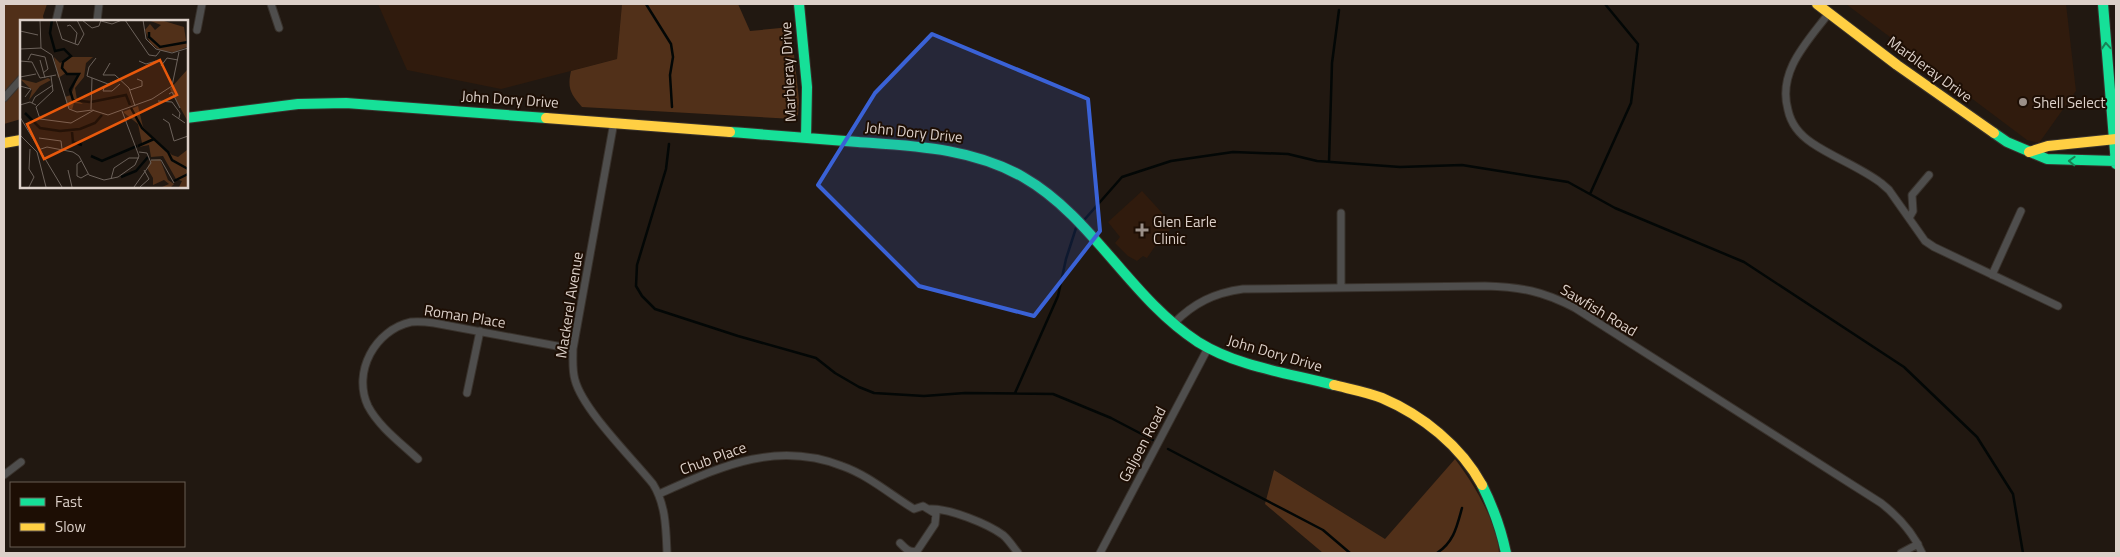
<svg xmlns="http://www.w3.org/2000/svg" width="2120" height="557" viewBox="0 0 2120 557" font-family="'Titillium Web',sans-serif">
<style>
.built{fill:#301b0d}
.green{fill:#513019}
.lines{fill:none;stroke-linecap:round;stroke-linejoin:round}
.stream{stroke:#030706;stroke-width:2.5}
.street-casing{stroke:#39322c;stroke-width:9}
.fast-casing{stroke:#39322c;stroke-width:12}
.slow-casing{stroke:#39322c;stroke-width:12}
.street{stroke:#4f4e4d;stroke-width:7}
.fast{stroke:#16e098;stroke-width:10}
.slow{stroke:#ffcf43;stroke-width:10}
.oneway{stroke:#198255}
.marked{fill:#3a62d6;fill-opacity:0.2;stroke:#3a62d6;stroke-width:4;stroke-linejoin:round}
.poi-dot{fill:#9b9089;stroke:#1d0e04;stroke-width:2}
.labels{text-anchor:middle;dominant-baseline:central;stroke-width:4;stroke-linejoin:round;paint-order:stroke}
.street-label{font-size:15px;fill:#dcd0c9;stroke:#1d0e04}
.poi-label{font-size:15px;fill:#dcd0c9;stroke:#1d0e04;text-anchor:start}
.inset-river{fill:none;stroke:#030706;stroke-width:2.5}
.inset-road{fill:none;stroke:#6c625b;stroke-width:1}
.view{fill:#e8590c;fill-opacity:0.15;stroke:#e8590c;stroke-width:2.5}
.inset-edge{fill:none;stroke:#dcd0c9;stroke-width:2.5}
</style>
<rect width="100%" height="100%" fill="#211811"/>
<path class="built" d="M378 4H622L617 59 501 89 407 70Z
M1846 4H2066L2076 91 2039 143 2027 140Z
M1142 191 1174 226 1158 242 1147 258 1143 256 1137 261 1128 256 1115 243 1120 237 1108 222Z"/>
<path class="green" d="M4 4H47L43 16 44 21H21V119L4 124Z
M622 4H738L750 31 791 27 799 100 798 115 794 119 582 107C571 94 567 89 571 71L617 59Z
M1455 459C1472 481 1499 525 1499 553H1323L1265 504 1274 470 1385 539Z"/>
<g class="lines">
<path class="stream" d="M646 4 671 44 673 57 670 75 672 107
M669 144 666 169 637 265 636 286 642 296 655 309 738 336 816 358 835 373 859 387 874 393 924 396 965 393 1053 394 1111 418 1153 440
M1329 162 1332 63 1339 10
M1590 194 1631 103 1638 44 1605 4
M1085 219 1122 177 1171 161 1233 152 1288 154 1317 161 1400 167 1462 165 1568 182 1615 208 1744 262 1904 367 1977 437 2013 494 2023 553
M1015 393 1058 296 1066 259 1076 228
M1168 449 1323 530 1350 553
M1437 553C1454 542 1457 526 1462 508"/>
<defs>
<path id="street" d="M271 4 279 28
M1829 13C1808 41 1777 71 1788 110 1791 124 1800 135 1812 143 1834 158 1860 167 1881 183L1889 190 1925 241 1934 247 2058 306
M56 21 60 4
M97 21 99 4
M197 30 202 4
M4 98 21 79
M614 122 573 349C573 360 572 370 575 380 583 410 632 458 653 484 666 505 666 529 667 553
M1341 213V288
M1909 218 1913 211 1912 195 1929 175
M1992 275 2021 211
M1174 323C1194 303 1214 293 1243 289L1485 286C1521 287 1543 291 1575 308L1881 503C1899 517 1913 532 1922 553
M467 393 480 331
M418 459C401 443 379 427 368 406 352 372 375 330 411 322 419 321 427 322 434 323L573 349
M4 475 21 462
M659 494C720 467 775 440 842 466 868 475 891 495 914 509L923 506 936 514 935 524 917 551C909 553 905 548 900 543
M930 509C949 508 988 524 1003 535 1009 540 1013 547 1018 553
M1100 553 1208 348
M1901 553 1918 544"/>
<path id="fast" d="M799 4 807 87 806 138
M2103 4 2116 164
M186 118 298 104 346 103 546 118
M730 132C773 135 816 139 858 142 915 146 972 148 1023 177 1093 217 1130 298 1198 342 1238 367 1289 373 1334 385
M1994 133 2007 142 2047 159 2116 161
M1482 485C1493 507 1501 529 1506 553"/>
<path id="slow" d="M1817 4 1897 65 1994 133
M546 118 730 132
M4 143 21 140
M2029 152 2048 146 2116 139
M1334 385C1350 389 1367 392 1382 398 1422 415 1461 446 1482 485"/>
</defs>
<use href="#street" class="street-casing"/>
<use href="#fast" class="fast-casing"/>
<use href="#slow" class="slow-casing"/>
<use href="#street" class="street"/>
<use href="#fast" class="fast"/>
<use href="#slow" class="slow"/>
</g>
<defs><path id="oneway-chevron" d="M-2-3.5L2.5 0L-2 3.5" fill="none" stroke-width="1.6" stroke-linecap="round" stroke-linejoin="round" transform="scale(1.25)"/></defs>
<g class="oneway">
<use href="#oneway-chevron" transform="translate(2106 46) rotate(-94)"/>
<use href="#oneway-chevron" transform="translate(2072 161) rotate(-178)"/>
</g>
<path class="marked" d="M932 34 1088 99 1100 231 1034 316 919 286 818 185 875 93Z"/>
<g class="poi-dot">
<circle cx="2023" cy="102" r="5"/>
<path d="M1139.5 222.5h5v5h5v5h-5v5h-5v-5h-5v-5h5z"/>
</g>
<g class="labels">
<g class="street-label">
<text transform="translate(1930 69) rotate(36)">Marbleray Drive</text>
<text transform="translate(788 72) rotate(-93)">Marbleray Drive</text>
<text transform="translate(510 99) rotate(4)">John Dory Drive</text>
<text transform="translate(914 132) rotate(6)">John Dory Drive</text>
<text transform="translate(569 305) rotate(-81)">Mackerel Avenue</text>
<text transform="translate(1599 310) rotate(31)">Sawfish Road</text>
<text transform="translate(465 316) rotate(9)">Roman Place</text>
<text transform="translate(1275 353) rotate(16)">John Dory Drive</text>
<text transform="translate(1142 444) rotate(-62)">Galjoen Road</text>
<text transform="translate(713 458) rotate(-20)">Chub Place</text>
</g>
<g class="poi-label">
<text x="2033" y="102">Shell Select</text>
<text x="1153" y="221">Glen Earle<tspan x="1153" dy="17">Clinic</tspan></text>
</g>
</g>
<g transform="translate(20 20)">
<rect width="168" height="168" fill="#211811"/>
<path d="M128 0 144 1 164 7 167 27 154 32 141 31 130 23 125 10 130 4 135 10 141 5ZM34 37 40 43 50 37H73L66 43 64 57 55 68 57 80 63 84 54 83 52 90 47 86 45 77 51 75 59 53H46L38 58ZM167 50 168 98 167 100 150 69ZM28 58 31 60 20 66 9 80 12 70 0 59 16 63ZM118 86 123 107 152 135 158 137 167 130V167H159L162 161 156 159 143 136 131 137 129 125 119 127 122 123 118 104 103 92ZM140 139 148 160 154 164 151 167H142L149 164 144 160 133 165V158L127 148 131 140Z" fill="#513019"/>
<path class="inset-river" d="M32 0 30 13 35 31 44 29 51 36 43 42 42 48 47 54H59L50 70 53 80 70 82M129 12V17L140 27 168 22M71 82 106 75 110 85M111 88 122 108 148 132 152 140 168 149M5 93 20 108 40 111 60 109 75 103 82 95M52 112 53 122 62 125M118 126 134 119M71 136 82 141 117 126M101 157 116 151 128 137M154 161 168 154"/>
<path class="inset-road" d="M20 0 21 28M36 0 42 19 58 25 64 14 57 0M62 0 72 8 79 6 81 0M105 0 129 35 136 36 140 31M123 0 126 19 136 29 152 33 168 28M81 1 92 4 102 0M47 6 50 5 57 13 55 24M0 11 18 15M0 29 21 28 32 35 49 89 57 92 72 90 88 95 132 79 152 66 159 32M76 38 69 47 67 56 88 64 98 60M8 40 11 34 25 37 28 49 23 53M20 40 25 58M0 41 12 42 20 58 36 55M119 41 126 44 136 41M90 43 83 55H95L109 68 115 86M141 46 147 38 158 40M31 56 33 71 16 87 20 99 51 103 74 90M0 57 16 54M0 66 11 69 5 77M84 68 83 71H92L100 64M110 70 122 66V61L117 59M149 74 152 72 160 88M138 81 152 82 160 93 159 98M12 83 15 77 33 65M0 85 10 82 16 85M71 89 72 58M152 94 165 103M0 97 42 167M143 99 149 103 154 121 168 116M0 115 17 132 26 167M19 118 41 121 42 129M18 130 27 127 53 132 59 136 69 155 84 160 98 157 115 145 119 136 102 91M131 140H141L154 163M61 141 57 144V156L61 158 68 154M48 150 52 167M91 159 94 148 109 138H119M9 167 14 157 9 149 10 129M114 167 131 143 127 133 119 132M120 167 129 159 124 150"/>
<path class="view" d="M140 40 157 75 24 139 7 104Z"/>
<rect width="168" height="168" class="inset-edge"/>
</g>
<rect width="2120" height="557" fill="none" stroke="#dcd0c9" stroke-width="10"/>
<rect x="10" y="482" width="175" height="65" fill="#1d0e04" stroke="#695c53"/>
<rect x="20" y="498" width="25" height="8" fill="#16e098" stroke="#695c53"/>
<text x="55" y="507" font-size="15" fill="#dcd0c9">Fast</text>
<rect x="20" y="523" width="25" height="8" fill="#ffcf43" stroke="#695c53"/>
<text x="55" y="532" font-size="15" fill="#dcd0c9">Slow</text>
</svg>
